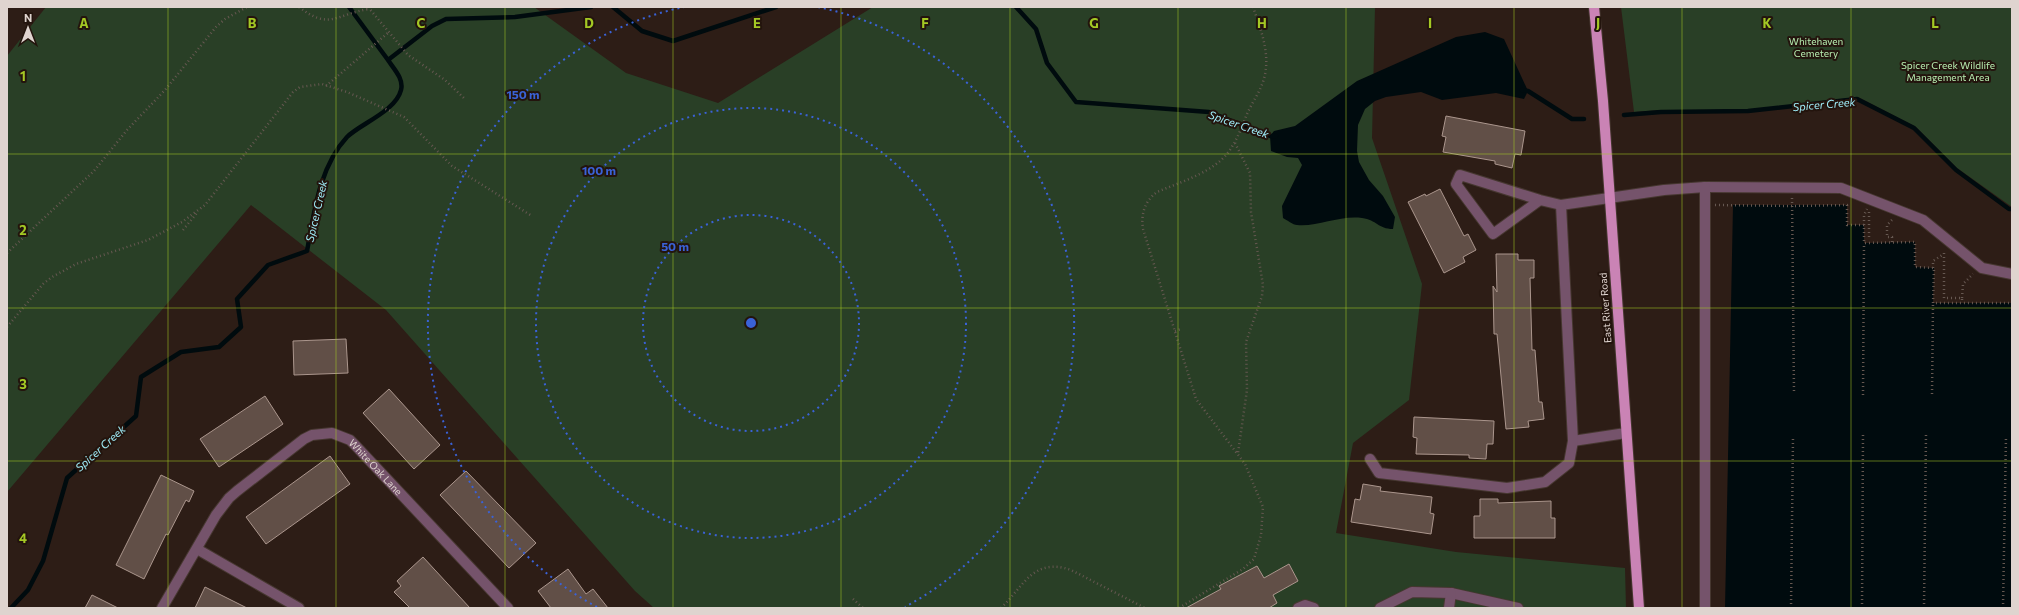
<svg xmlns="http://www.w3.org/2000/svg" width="2019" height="615" viewBox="0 0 2019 615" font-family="Commissioner,sans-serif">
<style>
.green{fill:#293f26}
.water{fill:#000b0e}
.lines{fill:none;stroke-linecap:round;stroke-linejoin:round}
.stream{stroke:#000b0e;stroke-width:4.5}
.building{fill:#614f47;stroke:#ab968d}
.minor-casing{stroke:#463730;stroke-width:12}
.major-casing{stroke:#463730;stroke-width:12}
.path{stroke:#665851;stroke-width:2.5;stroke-dasharray:1 3;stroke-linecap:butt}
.minor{stroke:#75536b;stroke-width:10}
.major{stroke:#ca83b5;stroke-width:10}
.grid{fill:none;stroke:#a4c824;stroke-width:1;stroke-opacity:0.55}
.ring{fill:none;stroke:#3a62d7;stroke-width:2;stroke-dasharray:2 4}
.labels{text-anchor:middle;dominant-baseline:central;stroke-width:4;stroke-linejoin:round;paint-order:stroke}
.park-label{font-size:10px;fill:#b7eeb1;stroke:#23140d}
.street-label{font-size:10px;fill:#dfd4cf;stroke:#23140d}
.water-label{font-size:11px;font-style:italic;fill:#a0effb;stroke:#23140d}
.grid-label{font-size:13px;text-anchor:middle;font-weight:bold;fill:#a4c824;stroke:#23140d;stroke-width:4;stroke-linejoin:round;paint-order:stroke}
.centre{fill:#3a62d7;stroke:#23140d;stroke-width:2}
.ring-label{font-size:12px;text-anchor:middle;font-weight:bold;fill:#3a62d7;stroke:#23140d;stroke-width:4;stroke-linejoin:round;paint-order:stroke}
</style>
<rect width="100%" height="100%" fill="#2d1d16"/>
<path class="green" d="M46 7H534L626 73 718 103 873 7H1375L1372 138 1422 284 1409 400 1353 443 1336 533 1456 552 1625 568 1626 608H654L635 591 386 310 251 205 7 492V56Z
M1621 7H2012V207L1957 168 1916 127 1858 97 1749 110H1661L1634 112Z"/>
<path class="water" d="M1485 32 1504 39 1528 91 1524 99 1496 93 1442 100 1421 92 1386 97 1375 101 1365 109 1358 125 1357 151 1359 162 1369 180 1383 196 1395 217 1393 229C1378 229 1377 220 1362 218 1340 215 1318 227 1297 225 1293 225 1287 220 1283 218L1282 206 1302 165 1298 158 1287 157 1271 151 1270 136 1274 131 1295 126 1357 81 1456 37Z
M1733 205H1847V225H1864V243L1915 242V267L1934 268 1933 303H2012V608H1725Z"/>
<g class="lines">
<path class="stream" d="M349 7 388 60
M613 7 642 31 673 41 776 7
M1016 7 1036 29 1047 63 1076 102 1209 112 1270 136H1276
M1522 90 1528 91 1572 119H1584
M1624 115 1661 112 1748 111 1857 99 1914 128 1956 170 2009 209H2012
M11 608 28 590 43 561 67 478 136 416 141 377 181 352 219 347 241 327 237 299 268 265 307 251C314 214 319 167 347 137 360 124 396 111 401 90 404 79 394 69 388 60L432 26 446 19 515 17 591 7"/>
</g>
<path class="building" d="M1446 116 1525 131 1521 155 1515 154 1512 168 1495 164V161L1443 152 1446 137 1442 136Z
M1440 189 1464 236 1468 234 1476 250 1463 257 1465 262 1444 273 1408 202 1425 194 1426 196Z
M1496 254H1518V260H1534V278H1530L1532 350H1535L1539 402H1542L1544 419 1528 421 1529 427 1506 429 1497 334H1494L1493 286 1497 292Z
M346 339 348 373 294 375 293 341Z
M389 389 440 445 414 469 363 413Z
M265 396 283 424 219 467 200 439Z
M1414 417 1494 421 1493 444H1487L1486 459 1469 458V455L1416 454 1417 438 1413 437Z
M330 456 350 484 266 544 246 517Z
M466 471 536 543 509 568 440 495Z
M161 475 194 491 189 502 186 500 168 535 166 534 144 579 116 565Z
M1363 484 1381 487 1380 491 1432 497 1430 513 1434 514 1431 534 1351 522 1355 499 1360 500Z
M1480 499H1498V503L1551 501V518H1555V538H1474V516H1480Z
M423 557 470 608H410L394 592 401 586 397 581Z
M1289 564 1298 581 1273 595 1277 603 1269 608H1186L1221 589 1219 586 1257 566 1264 578Z
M568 569 586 594 593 589 608 608H551L538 591Z
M205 587 247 608H195Z
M92 595 118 608H85Z"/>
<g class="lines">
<defs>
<g id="minor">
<path d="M1705 187 1841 188 1923 220 1982 268 2012 274"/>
<path d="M1540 200 1493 234 1456 184 1460 175 1540 200 1561 205 1664 190 1705 187V608"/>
<path d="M1573 441 1626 433"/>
<path d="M1370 459 1379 473 1507 488 1545 482 1569 463 1573 441 1561 205"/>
<path d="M197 549 299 608"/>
<path id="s1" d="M162 608 216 515 229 498 237 491 304 439 312 435 332 433 350 440 355 445 508 608"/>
<path d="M1298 608 1305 605 1314 608"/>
<path d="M1380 608 1412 592 1451 593 1518 608"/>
<path d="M1449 608 1451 593"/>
</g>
<path id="major" d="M1594 7 1603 101 1639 608"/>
</defs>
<use href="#minor" class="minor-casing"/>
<use href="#major" class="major-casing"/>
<path class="path" d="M299 7C330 31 336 14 369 9
M368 7 408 55 445 80 464 98
M326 86 389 32
M1235 143 1250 173 1251 212 1263 285 1262 296 1246 342 1247 390 1238 453
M1792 198 1794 392
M1715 205 1792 206 1847 205V225H1864V243L1915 242V267L1934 268 1933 303H2012
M1869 212V238
M1892 220 1887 225V237H1892V242
M1864 225V215L1867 209
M183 230 197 213
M7 253 94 171 127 130 165 90 216 27 225 19 247 7
M1944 253V298H1962V303
M1933 268V261L1944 254
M1962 298 1963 284 1973 274
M7 327 43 284 52 277 76 264 148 240 182 222 205 205 293 92 300 87 322 84 347 92 404 117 452 166 532 216
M1175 331 1181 329
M1932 394 1933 303
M1863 395 1864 243
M853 599 863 608
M1001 608C1024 586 1033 557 1071 570L1145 608
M1179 608 1243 569 1254 559 1261 535 1263 507 1245 464 1196 399 1143 229C1141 214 1144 202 1157 192 1178 183 1202 176 1220 161 1234 149 1240 131 1247 114 1251 105 1257 96 1261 87 1273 60 1262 33 1253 7
M1791 608 1793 437
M1862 608 1863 435
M1924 608 1926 434
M2003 608 2006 436"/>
<use href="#minor" class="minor"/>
<use href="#major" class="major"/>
</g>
<path class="grid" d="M168 7V608M336 7V608M505 7V608M673 7V608M841 7V608M1010 7V608M1178 7V608M1346 7V608M1514 7V608M1682 7V608M1851 7V608M7 154H2012M7 308H2012M7 461H2012"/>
<g class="ring">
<circle cx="751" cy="323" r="108"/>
<circle cx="751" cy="323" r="215"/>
<path d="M597 607A323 323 0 0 1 684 7M818 7A323 323 0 0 1 905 607"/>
</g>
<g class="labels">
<g class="park-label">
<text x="1816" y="41">Whitehaven<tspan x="1816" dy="12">Cemetery</tspan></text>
<text x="1948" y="65">Spicer Creek Wildlife<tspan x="1948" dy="12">Management Area</tspan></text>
</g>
<g class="street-label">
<text transform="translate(1605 308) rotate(-94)">East River Road</text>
<text stroke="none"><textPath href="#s1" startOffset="310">White Oak Lane</textPath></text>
</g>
<g class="water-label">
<text transform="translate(1824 104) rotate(-5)">Spicer Creek</text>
<text transform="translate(1239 124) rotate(19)">Spicer Creek</text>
<text transform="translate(316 211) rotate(-77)">Spicer Creek</text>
<text transform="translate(100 448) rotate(-42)">Spicer Creek</text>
</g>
</g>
<g class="grid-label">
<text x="84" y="28">A</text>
<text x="252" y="28">B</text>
<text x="421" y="28">C</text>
<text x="589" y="28">D</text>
<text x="757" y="28">E</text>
<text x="925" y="28">F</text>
<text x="1094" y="28">G</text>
<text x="1262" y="28">H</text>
<text x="1430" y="28">I</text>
<text x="1598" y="28">J</text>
<text x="1767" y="28">K</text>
<text x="1935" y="28">L</text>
<text x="23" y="81">1</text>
<text x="23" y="235">2</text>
<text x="23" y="389">3</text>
<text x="23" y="543">4</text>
</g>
<circle cx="751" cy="323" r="6" class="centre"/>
<g class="ring-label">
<text x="523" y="99">150 m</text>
<text x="599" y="175">100 m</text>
<text x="675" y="251">50 m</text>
</g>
<rect width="2019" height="615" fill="none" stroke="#dfd4cf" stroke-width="16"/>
<g transform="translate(28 28)" stroke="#23140d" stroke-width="3" paint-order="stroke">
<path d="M0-3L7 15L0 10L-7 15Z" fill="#dfd4cf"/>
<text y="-6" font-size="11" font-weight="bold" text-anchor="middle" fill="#dfd4cf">N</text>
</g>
</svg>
